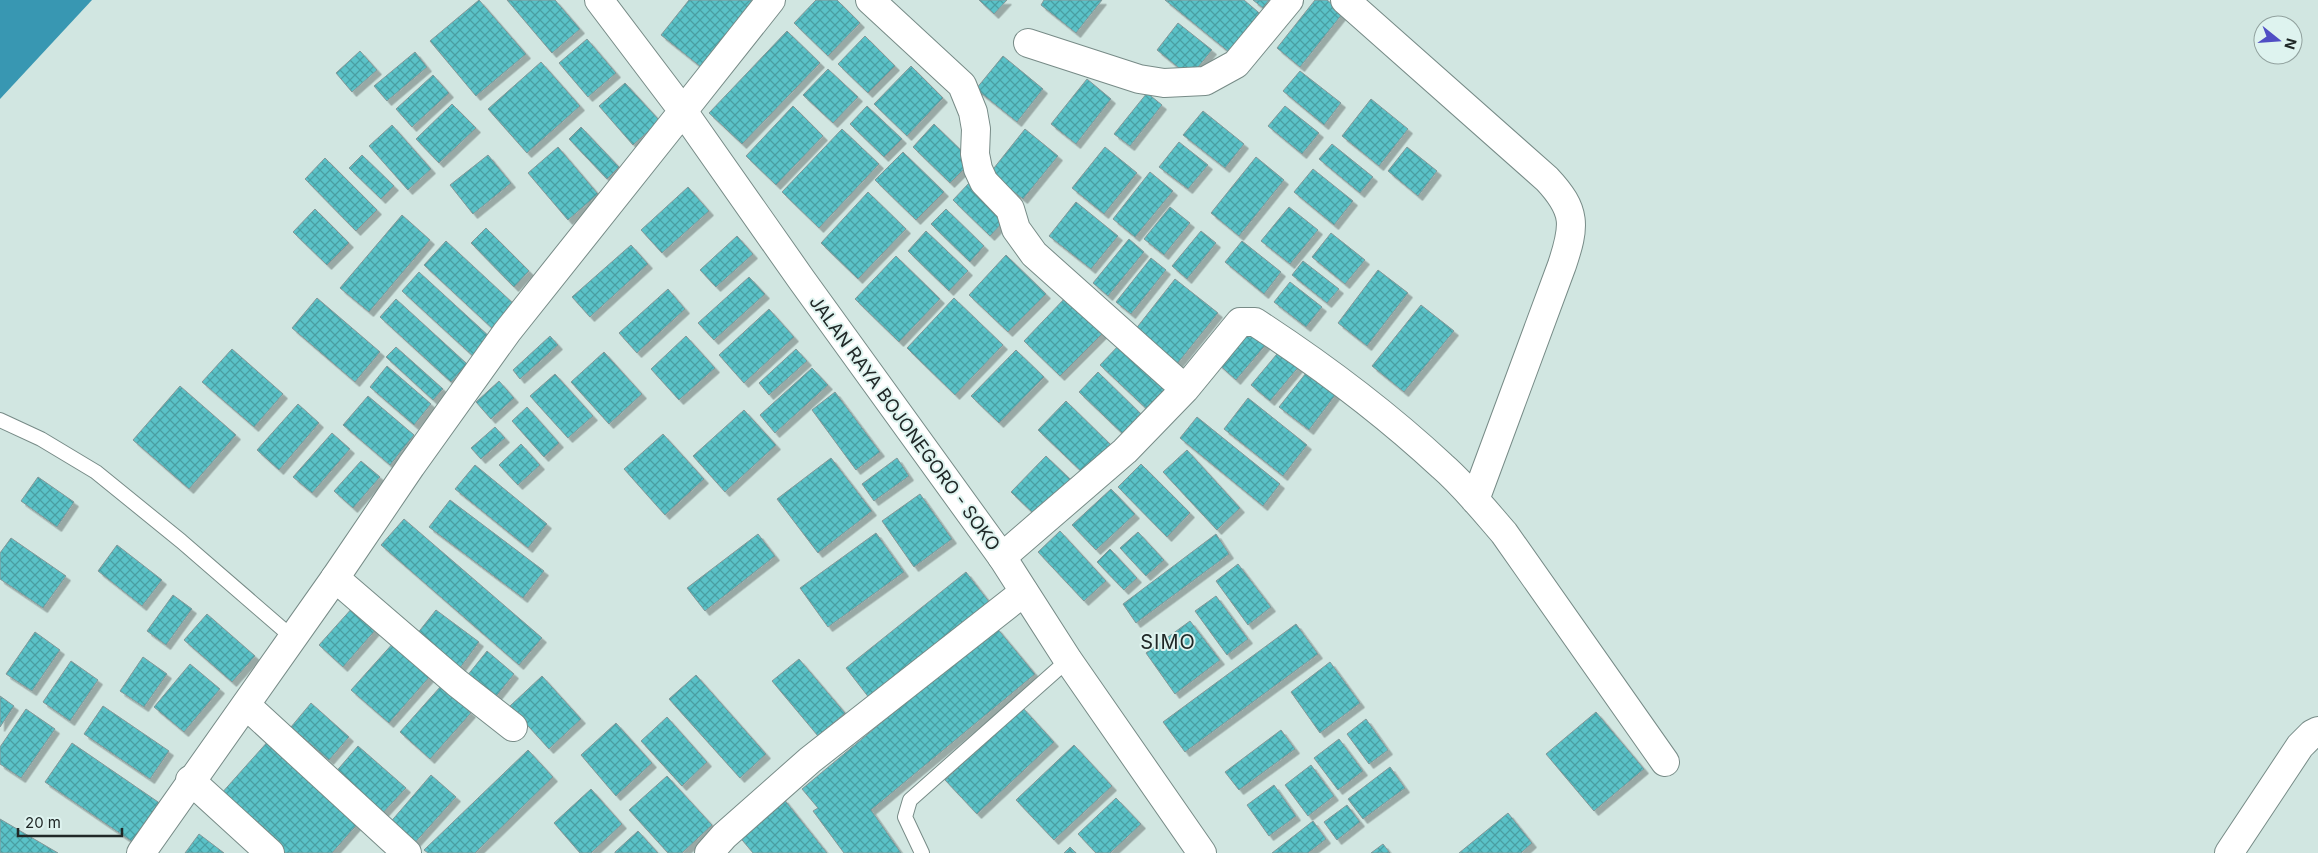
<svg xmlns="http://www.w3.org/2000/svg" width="2318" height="853" viewBox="0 0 2318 853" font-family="Inter,sans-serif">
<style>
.water{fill:#3897b2}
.building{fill:url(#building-cross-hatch);stroke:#839899;filter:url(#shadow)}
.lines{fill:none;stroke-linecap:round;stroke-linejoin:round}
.lane-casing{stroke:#778b87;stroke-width:16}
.street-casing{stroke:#778b87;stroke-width:30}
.secondary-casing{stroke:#778b87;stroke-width:30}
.lane{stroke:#fff;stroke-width:14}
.street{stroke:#fff;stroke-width:28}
.secondary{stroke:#fff;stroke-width:28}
.labels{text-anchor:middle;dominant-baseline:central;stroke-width:4;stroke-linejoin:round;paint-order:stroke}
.street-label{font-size:18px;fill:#202827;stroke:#def3ef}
.quarter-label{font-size:20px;letter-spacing:1px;fill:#202827;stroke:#def3ef}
</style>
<defs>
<pattern id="building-cross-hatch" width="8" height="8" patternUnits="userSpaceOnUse" patternTransform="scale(1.25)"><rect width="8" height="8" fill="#5ac2c8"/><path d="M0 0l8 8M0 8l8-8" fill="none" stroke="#4a9ea2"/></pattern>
<filter id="shadow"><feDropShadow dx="4.5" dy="4.5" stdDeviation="0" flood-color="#0004"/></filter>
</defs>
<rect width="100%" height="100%" fill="#d1e6e1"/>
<path class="water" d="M0 0H92L0 99Z"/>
<path class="building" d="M479 0 526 54 476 96 430 41Z
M507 0H555L580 29 552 53Z
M689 0H758L706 71 661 35Z
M816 0H837L860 23 828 56 794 23Z
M979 0H1007L994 14Z
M1044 0H1102L1076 33 1041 5Z
M1165 0H1244L1265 18 1235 57Z
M1253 0H1269L1263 8Z
M1315 0H1327L1343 13 1300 67 1277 48Z
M1178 23 1212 50 1190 77 1157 50Z
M787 31 820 63 742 144 709 113Z
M865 36 895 66 868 93 838 64Z
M587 39 616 73 588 97 559 63Z
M360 51 377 70 352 92 336 73Z
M415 52 427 67 387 101 374 86Z
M1003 56 1043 89 1017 122 976 89Z
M541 62 580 106 527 153 488 109Z
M911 66 943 98 907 136 874 104Z
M828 69 858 97 833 123 803 95Z
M1300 71 1341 103 1324 125 1283 91Z
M433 75 449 93 412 127 396 109Z
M1087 79 1111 99 1076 144 1051 124Z
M625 83 660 121 633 145 599 106Z
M1147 93 1162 105 1130 146 1114 134Z
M1371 99 1408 129 1379 166 1342 136Z
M452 104 476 128 439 163 416 139Z
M793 106 823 136 776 185 746 156Z
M867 106 902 139 884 157 850 124Z
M1285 106 1319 133 1302 154 1268 126Z
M1203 111 1244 144 1225 168 1183 135Z
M934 124 972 161 950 183 913 147Z
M392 125 431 169 408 190 369 146Z
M581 127 619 167 607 179 569 139Z
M842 129 879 164 819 228 782 192Z
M1025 129 1058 156 1023 199 990 173Z
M1179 142 1208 165 1188 189 1159 167Z
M1332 144 1373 177 1360 193 1319 159Z
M558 147 598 194 568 220 528 173Z
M1105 147 1137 173 1104 214 1072 188Z
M1407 147 1437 171 1418 196 1388 171Z
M903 152 944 192 916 220 875 180Z
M362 155 394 186 381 199 349 168Z
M488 155 511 183 473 214 450 185Z
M1256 157 1284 180 1239 236 1211 213Z
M325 158 377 210 356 231 305 179Z
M1313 169 1353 201 1334 225 1294 192Z
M1150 172 1173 191 1135 237 1113 219Z
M970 182 1007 218 990 236 953 200Z
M688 187 709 211 662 253 641 230Z
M868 192 906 229 858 279 821 243Z
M1076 202 1118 236 1091 269 1049 236Z
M1170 207 1190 223 1164 255 1144 239Z
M1289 207 1318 230 1290 264 1261 241Z
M315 209 349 243 327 265 293 232Z
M946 209 984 246 970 262 931 224Z
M402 215 430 240 369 312 340 288Z
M486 228 529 271 514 287 471 243Z
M926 231 968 271 949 291 908 251Z
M1201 231 1216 243 1187 279 1172 266Z
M1331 233 1365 260 1345 284 1312 257Z
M737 236 753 254 716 287 700 270Z
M1129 239 1144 252 1108 296 1093 283Z
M446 241 516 306 494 330 424 265Z
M1242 241 1281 272 1264 294 1225 262Z
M631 245 648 264 590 317 572 297Z
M1006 255 1046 294 1008 332 969 295Z
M896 256 940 299 899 342 855 299Z
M1151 258 1166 270 1131 314 1116 302Z
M1303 261 1339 289 1327 303 1292 275Z
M1378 270 1408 293 1367 346 1338 323Z
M419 272 492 339 475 358 402 291Z
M749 277 765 294 714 340 698 323Z
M1175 279 1218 313 1173 369 1131 335Z
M1290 282 1322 307 1306 327 1274 302Z
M668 289 685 309 637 353 619 333Z
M1067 296 1104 332 1060 376 1024 341Z
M317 298 380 352 355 382 292 328Z
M954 298 1003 345 955 395 907 348Z
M396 299 467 364 451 382 380 317Z
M1421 305 1454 331 1404 392 1372 366Z
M769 309 794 337 744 383 719 355Z
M1249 325 1268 342 1236 380 1216 362Z
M550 336 558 345 520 379 513 370Z
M686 336 715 368 679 400 651 369Z
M1121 343 1173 394 1153 415 1100 365Z
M396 347 443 389 433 400 386 357Z
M1282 348 1301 364 1270 401 1251 385Z
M232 349 283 394 254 427 202 382Z
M796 349 807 361 769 395 759 383Z
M1016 350 1044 377 999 423 971 396Z
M604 352 642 394 609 424 571 382Z
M387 366 431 404 414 425 370 387Z
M812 368 828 385 775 433 760 415Z
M1310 368 1339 390 1309 430 1279 407Z
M1098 372 1145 418 1127 438 1079 392Z
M555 374 593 416 568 438 530 396Z
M499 381 514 398 491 419 476 402Z
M180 386 236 435 189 489 133 440Z
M835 392 880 452 856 470 812 410Z
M368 396 414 435 390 465 343 425Z
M1248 398 1307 445 1283 476 1224 429Z
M1066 401 1113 447 1086 476 1038 430Z
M298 404 319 423 279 470 257 450Z
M527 407 559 443 544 457 512 421Z
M744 410 776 445 725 492 693 456Z
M1197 417 1280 484 1263 506 1180 438Z
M495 427 505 438 481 459 471 448Z
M332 433 350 449 312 493 293 477Z
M663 434 704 479 665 515 624 469Z
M521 444 540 465 518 485 499 465Z
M1187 450 1240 508 1217 530 1163 472Z
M1046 456 1072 481 1037 517 1011 492Z
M831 458 872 511 818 553 777 499Z
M897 458 909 476 874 501 862 484Z
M361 461 380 477 353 508 334 491Z
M1141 464 1190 513 1167 537 1118 487Z
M475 465 547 524 528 548 455 489Z
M38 477 74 502 57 527 21 501Z
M1111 489 1135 514 1096 550 1072 525Z
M920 494 952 539 914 567 882 521Z
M450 500 544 571 523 598 429 527Z
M404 519 542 638 519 665 381 545Z
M1060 531 1106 581 1084 601 1038 552Z
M1138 532 1164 560 1146 576 1120 548Z
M876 533 904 572 828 627 800 588Z
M758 534 775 556 705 611 687 588Z
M1216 534 1229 554 1136 623 1123 604Z
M11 538 66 576 43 608 0 579V553Z
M117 545 162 580 142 606 98 571Z
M1110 549 1137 578 1124 590 1097 562Z
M1238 564 1271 607 1248 625 1216 581Z
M966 572 990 603 870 699 846 668Z
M173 595 192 609 166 645 147 631Z
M1216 596 1248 639 1227 655 1195 611Z
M354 606 378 627 343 667 319 645Z
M436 610 479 642 457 672 413 639Z
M207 614 255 656 232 682 184 640Z
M1190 621 1220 660 1175 694 1146 653Z
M1296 624 1318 654 1185 752 1163 722Z
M996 627 1035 674 871 810 901 853H844L813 811 818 808 802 789Z
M35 632 60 650 32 691 6 674Z
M395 641 432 674 389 723 351 690Z
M487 651 514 674 494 699 467 676Z
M143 657 167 674 144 707 120 691Z
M799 659 845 713 818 736 772 681Z
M71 661 98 680 70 721 43 702Z
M1330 662 1360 703 1320 733 1291 692Z
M190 664 220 689 184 732 154 707Z
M696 675 766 754 740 778 669 699Z
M542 676 581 719 549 749 510 706Z
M441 686 471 713 430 759 400 732Z
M0 696 14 706 0 727Z
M311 703 349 737 329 760 291 727Z
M103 706 169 751 150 779 84 734Z
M1022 707 1054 742 977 814 945 780Z
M26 709 55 729 21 778 0 764V747Z
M1596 712 1644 769 1594 811 1546 754Z
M667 717 707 762 682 786 641 741Z
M1366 719 1388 750 1369 764 1347 734Z
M616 723 652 763 616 796 581 755Z
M1281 730 1295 749 1239 790 1225 772Z
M270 739 361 820 332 853H285L220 795Z
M1339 739 1363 771 1338 790 1314 758Z
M72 743 161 804 134 843 45 782Z
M1074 745 1112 786 1054 840 1016 800Z
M358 746 406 788 381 815 334 774Z
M528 750 553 777 475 853H428L424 850Z
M1311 765 1334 796 1308 816 1285 785Z
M1390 767 1405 788 1363 819 1348 799Z
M431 775 456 797 412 846 388 825Z
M667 776 712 825 682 853H668L629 810Z
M1274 785 1296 816 1269 836 1247 805Z
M591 789 622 824 591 853H580L554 823Z
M783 798 827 853H753L738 835Z
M1116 798 1141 824 1110 853H1096L1078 834Z
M1347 805 1360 822 1337 840 1324 822Z
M1508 813 1532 843 1521 853H1459Z
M0 819 58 853H0Z
M1313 821 1326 839 1308 853H1272Z
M638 831 658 853H615V852Z
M199 834 224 853H185Z
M1383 844 1390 853H1371Z
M1070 847 1076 853H1064Z"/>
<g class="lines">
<defs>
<path id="lane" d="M0 420 41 439 96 472 181 541 293 638
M922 853 905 817 910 800 1068 660"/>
<path id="street" d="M870 0 962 85 973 112 976 129 975 154 978 169 984 182 1010 209 1016 229 1034 254 1185 389
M1345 0 1547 179C1577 211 1575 226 1562 265L1475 500
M1028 43 1139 79 1164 83 1205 81 1236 64 1289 0
M683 111 771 0
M1002 557 1125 451 1185 389 1240 322H1255C1321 365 1385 413 1442 466 1465 486 1484 510 1504 533L1665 762
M335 578 457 683 513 727
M246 705 407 853
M190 780 270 853
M709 853 724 836 810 760 1024 592
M2229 853 2300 746 2312 734 2318 731"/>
<path id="secondary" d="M599 0 683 111 801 279 1002 557 1068 660 1202 853
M141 853 335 578 411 466 507 332 683 111"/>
</defs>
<use href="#lane" class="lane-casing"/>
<use href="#street" class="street-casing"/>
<use href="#secondary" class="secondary-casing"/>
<use href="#lane" class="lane"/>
<use href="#street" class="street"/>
<use href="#secondary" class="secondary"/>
</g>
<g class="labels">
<g class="street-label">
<text transform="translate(905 423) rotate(54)">JALAN RAYA BOJONEGORO - SOKO</text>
</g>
<g class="quarter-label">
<text x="1168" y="642">SIMO</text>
</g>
</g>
<g transform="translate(2278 40) rotate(107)"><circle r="24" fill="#def3ef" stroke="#92a29f"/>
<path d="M0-4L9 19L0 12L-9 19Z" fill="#504ec4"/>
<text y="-8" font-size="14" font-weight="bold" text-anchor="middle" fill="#202827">N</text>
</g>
<path d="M18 828v8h104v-8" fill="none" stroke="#202827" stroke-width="2.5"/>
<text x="25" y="828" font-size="15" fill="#202827" stroke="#def3ef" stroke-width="4" paint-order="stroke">20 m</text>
</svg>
